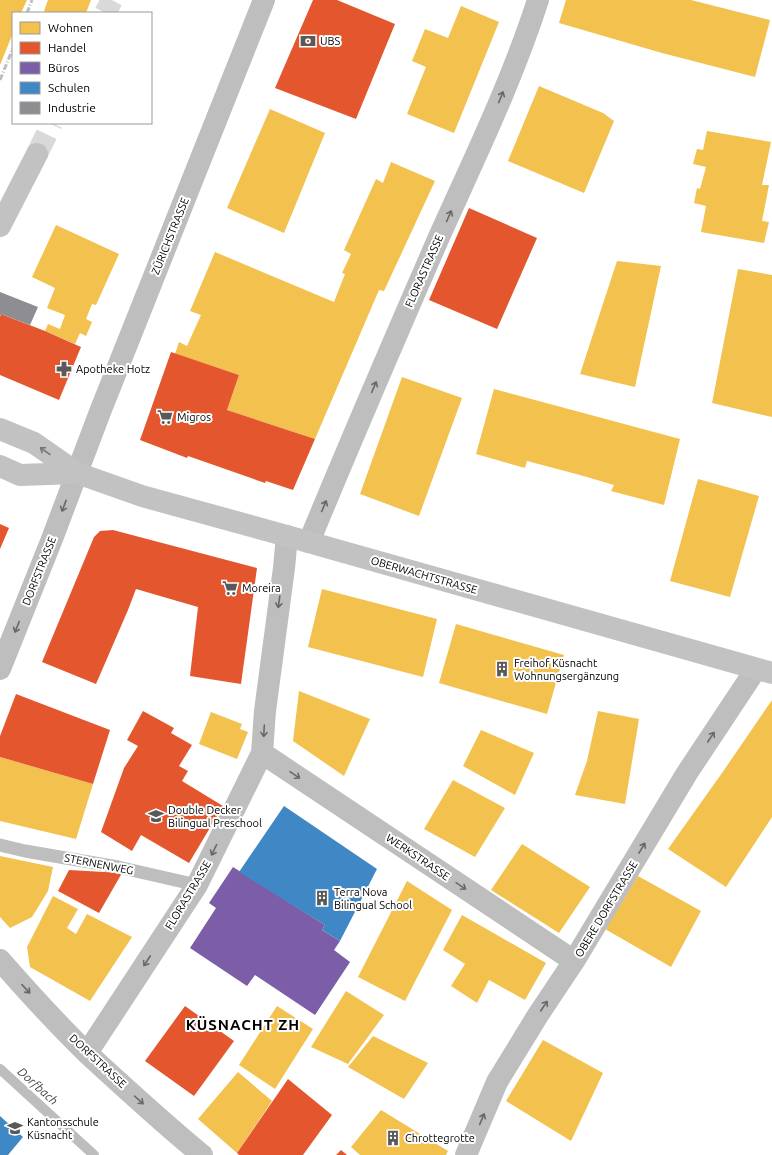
<svg xmlns="http://www.w3.org/2000/svg" width="772" height="1155" viewBox="0 0 772 1155" font-family="Ubuntu,sans-serif">
<style>
.homes{fill:#f2c14e}
.shops{fill:#e4572e}
.offices{fill:#7b5ea7}
.schools{fill:#3f88c5}
.industry{fill:#8d8d92}
.lines{fill:none;stroke-linecap:round;stroke-linejoin:round}
.stream{stroke:#bdbdbd;stroke-width:10}
.secondary-tunnel{stroke:#d9d9d9;stroke-width:22;stroke-dasharray:22 11;stroke-linecap:butt}
.service{stroke:#bebebe;stroke-width:13}
.minor{stroke:#bebebe;stroke-width:22}
.secondary{stroke:#c2c2c2;stroke-width:22}
.rail{stroke:#bebebe;stroke-width:3;stroke-dasharray:6 2 1 2;stroke-linecap:butt}
.oneway{stroke:#686868}
.oneway2{stroke:#747474}
.labels{text-anchor:middle;dominant-baseline:central;stroke-width:4;stroke-linejoin:round;paint-order:stroke}
.poi-label{font-size:11px;fill:#000;stroke:#fff;text-anchor:start}
.street-label{font-size:11px;fill:#000;stroke:#fff}
.water-label{font-size:12px;font-style:italic;fill:#424242;stroke:#fff}
.district-label{font-size:15px;font-weight:bold;letter-spacing:1px;fill:#000;stroke:#fff}
</style>
<rect width="100%" height="100%" fill="#fff"/>
<path class="homes" d="M0 0H27L21 13H13V33L0 65Z
M48 0H91L86 13H48L44 11Z
M566 0H691L770 20 755 77 662 53 559 23Z
M461 6 499 22 454 133 407 114 426 67 412 61 425 29 448 38Z
M539 86 603 113 614 121 584 193 508 161Z
M270 109 325 133 284 233 227 208Z
M707 131 771 142 762 185H769L762 221 769 222 764 243 701 232 706 206 694 203 697 188 700 189 706 167 693 164 697 149 703 150Z
M391 162 435 181 384 291 379 290 315 439 227 410 239 375 175 354 179 342 187 346 201 315 190 311 215 252 334 302 345 274 342 273 351 254 344 250 376 179 383 183Z
M56 225 119 254 96 305 92 304 86 319 92 322 86 336 80 333 75 344 45 331 48 324 60 329 65 315 47 308 55 288 32 277Z
M617 261 661 266 635 387 580 374Z
M738 269 772 275V417L712 403Z
M402 377 462 398 419 516 360 494Z
M494 389 680 439 664 505 611 491 614 485 580 475 527 461 525 468 476 454Z
M698 479 759 496 730 597 670 581Z
M322 589 437 619 423 677 308 647Z
M456 624 564 655 547 714 439 683Z
M299 691 370 719 344 776 293 741Z
M772 700V817L726 887 668 849 722 773Z
M598 711 639 719 625 804 575 795 587 761Z
M211 712 242 724 240 729 248 732 237 759 199 744Z
M481 730 534 753 515 795 463 766Z
M0 757 93 784 76 839 0 821Z
M453 780 505 808 475 857 424 829Z
M522 844 590 887 559 933 491 890Z
M0 856 53 867 48 891 32 917 10 928 0 917Z
M638 876 701 911 671 967 605 929Z
M407 881 452 910 405 1001 358 977Z
M53 896 78 909 67 928 76 934 87 914 132 937 90 1001 30 967 27 947Z
M462 915 546 963 525 1000 489 980 477 1003 451 986 465 964 443 950Z
M346 991 384 1015 348 1064 311 1047Z
M277 1006 313 1029 275 1089 239 1065Z
M373 1036 428 1063 404 1099 348 1067Z
M543 1040 603 1073 571 1141 506 1101Z
M238 1072 272 1101 237 1153 198 1119Z
M381 1110 448 1151 446 1155H360L351 1147Z"/>
<path class="shops" d="M313 0H337L395 24 356 119 275 88Z
M469 208 537 238 497 329 429 300Z
M1 314 45 331 81 347 59 400 0 375V317Z
M171 352 239 375 227 410 315 439 293 490 266 481 265 483 188 456 187 458 140 440Z
M0 524 9 528 0 549Z
M113 530 257 568 241 684 190 676 198 607 136 589 128 610 96 684 42 662 94 537 100 531Z
M16 694 110 730 93 784 0 757V736Z
M143 711 174 728 171 733 192 745 179 766 188 771 182 781 223 806 189 863 141 835 132 851 101 832 124 768 138 746 127 740Z
M69 870 122 873 99 913 58 891Z
M185 1006 234 1041 194 1096 145 1061Z
M288 1079 332 1115 303 1155H239L237 1153Z
M341 1150 347 1155H336Z"/>
<path class="offices" d="M233 867 325 925 322 930 340 941 334 950 350 962 315 1015 255 975 247 986 190 948 216 908 209 903Z"/>
<path class="schools" d="M284 806 377 869 340 941 322 930 325 925 239 872Z
M0 1116 23 1137 8 1155H0Z"/>
<path class="industry" d="M0 292 38 307 30 325 1 314 0 317Z"/>
<g class="lines">
<path class="stream" d="M0 1069 94 1155"/>
<path class="secondary-tunnel" d="M105 13 112 0
M37 154 52 123"/>
<path class="service" d="M0 845 25 851 118 867 197 885"/>
<path class="minor" d="M309 542C351 440 395 338 439 237 474 159 512 81 538 0
M0 669 52 539 100 412 264 0
M262 753 574 961
M0 960C28 992 57 1024 88 1054 125 1088 163 1123 202 1155
M87 1053 197 885 262 753 265 711 284 568 287 536
M466 1155 497 1082 538 1015 574 961 687 773 756 669"/>
<path class="secondary" d="M0 226 37 154
M0 429 34 443 77 473 142 496 287 536 772 673
M0 466 20 475 77 473"/>
<path class="rail" d="M27 13 32 0
M0 80 13 48"/>
</g>
<defs><path id="oneway-shaft" d="M-6 0H5M1.5-3L5.5 0L1.5 3" fill="none" stroke-width="1.6" stroke-linecap="round" stroke-linejoin="round"/></defs>
<g class="oneway">
<use href="#oneway-shaft" transform="translate(501 97) rotate(-68)"/>
<use href="#oneway-shaft" transform="translate(449 216) rotate(-66)"/>
<use href="#oneway-shaft" transform="translate(374 387) rotate(-67)"/>
<use href="#oneway-shaft" transform="translate(64 506) rotate(110)"/>
<use href="#oneway-shaft" transform="translate(324 506) rotate(-67)"/>
<use href="#oneway-shaft" transform="translate(279 602) rotate(98)"/>
<use href="#oneway-shaft" transform="translate(17 627) rotate(112)"/>
<use href="#oneway-shaft" transform="translate(264 731) rotate(93)"/>
<use href="#oneway-shaft" transform="translate(711 737) rotate(-56)"/>
<use href="#oneway-shaft" transform="translate(295 775) rotate(34)"/>
<use href="#oneway-shaft" transform="translate(642 848) rotate(-59)"/>
<use href="#oneway-shaft" transform="translate(214 850) rotate(116)"/>
<use href="#oneway-shaft" transform="translate(461 886) rotate(34)"/>
<use href="#oneway-shaft" transform="translate(147 961) rotate(123)"/>
<use href="#oneway-shaft" transform="translate(26 989) rotate(47)"/>
<use href="#oneway-shaft" transform="translate(544 1006) rotate(-56)"/>
<use href="#oneway-shaft" transform="translate(139 1100) rotate(42)"/>
<use href="#oneway-shaft" transform="translate(482 1119) rotate(-67)"/>
</g>
<use class="oneway2" href="#oneway-shaft" transform="translate(45 451) rotate(-145)"/>
<defs>
<symbol id="bank-bare" viewBox="-9 -9 18 18"><path d="M-6-4H6V4H-6ZM0-2.3a2.3 2.3 0 1 0 0 4.6a2.3 2.3 0 1 0 0-4.6Z" fill="#595959" stroke="#fff" stroke-width="2.5" paint-order="stroke"/></symbol>
<symbol id="pharmacy-bare" viewBox="-9 -9 18 18"><path d="M-2-6h4v4h4v4h-4v4h-4v-4h-4v-4h4Z" fill="#595959" stroke="#fff" stroke-width="2.5" paint-order="stroke"/></symbol>
<symbol id="supermarket-bare" viewBox="-9 -9 18 18"><path d="M-6-5.5h2.5l.6 2H6L4.5 2H-2.5L-4.4-4H-6ZM-1.5 3.2a1.3 1.3 0 1 0 .1 0ZM3 3.2a1.3 1.3 0 1 0 .1 0Z" fill="#595959" stroke="#fff" stroke-width="2.5" paint-order="stroke"/></symbol>
<symbol id="building-bare" viewBox="-9 -9 18 18"><path d="M-4-6H4V6H1V3H-1V6H-4ZM-2.5-4.3h1.7v1.8h-1.7ZM.8-4.3h1.7v1.8H.8ZM-2.5-1h1.7V.8h-1.7ZM.8-1h1.7V.8H.8Z" fill="#595959" stroke="#fff" stroke-width="2.5" paint-order="stroke"/></symbol>
<symbol id="school-bare" viewBox="-9 -9 18 18"><path d="M0-5L7-2L0 1L-7-2ZM-4 1L0 2.5L4 1V4Q0 6-4 4Z" fill="#595959" stroke="#fff" stroke-width="2.5" paint-order="stroke"/></symbol>
</defs>
<g fill-rule="evenodd">
<use href="#bank-bare" x="297" y="30" width="22" height="22"/>
<use href="#pharmacy-bare" x="53" y="358" width="22" height="22"/>
<use href="#supermarket-bare" x="154" y="406" width="22" height="22"/>
<use href="#supermarket-bare" x="219" y="577" width="22" height="22"/>
<use href="#building-bare" x="491" y="658" width="22" height="22"/>
<use href="#school-bare" x="145" y="805" width="22" height="22"/>
<use href="#building-bare" x="311" y="887" width="22" height="22"/>
<use href="#school-bare" x="4" y="1117" width="22" height="22"/>
<use href="#building-bare" x="382" y="1127" width="22" height="22"/>
</g>
<g class="labels">
<g class="poi-label">
<text x="320" y="41">UBS</text>
<text x="76" y="369">Apotheke Hotz</text>
<text x="177" y="417">Migros</text>
<text x="242" y="588">Moreira</text>
<text x="514" y="663">Freihof Küsnacht<tspan x="514" dy="13">Wohnungsergänzung</tspan></text>
<text x="168" y="810">Double Decker<tspan x="168" dy="13">Bilingual Preschool</tspan></text>
<text x="334" y="892">Terra Nova<tspan x="334" dy="13">Bilingual School</tspan></text>
<text x="27" y="1122">Kantonsschule<tspan x="27" dy="13">Küsnacht</tspan></text>
<text x="405" y="1138">Chrottegrotte</text>
</g>
<g class="street-label">
<text transform="translate(170 236) rotate(-68)">ZÜRICHSTRASSE</text>
<text transform="translate(424 271) rotate(-66)">FLORASTRASSE</text>
<text transform="translate(39 571) rotate(-68)">DORFSTRASSE</text>
<text transform="translate(424 575) rotate(16)">OBERWACHTSTRASSE</text>
<text transform="translate(418 857) rotate(34)">WERKSTRASSE</text>
<text transform="translate(99 864) rotate(11)">STERNENWEG</text>
<text transform="translate(188 895) rotate(-59)">FLORASTRASSE</text>
<text transform="translate(606 909) rotate(-59)">OBERE DORFSTRASSE</text>
<text transform="translate(98 1061) rotate(43)">DORFSTRASSE</text>
</g>
<g class="water-label">
<text transform="translate(38 1086) rotate(42)">Dorfbach</text>
</g>
<g class="district-label">
<text x="243" y="1024">KÜSNACHT ZH</text>
</g>
</g>
<rect x="12" y="12" width="140" height="112" fill="#ffffff" stroke="#999999"/>
<rect x="20" y="22" width="20" height="12" fill="#f2c14e" stroke="#999999"/>
<text x="48" y="32" font-size="12" fill="#000000">Wohnen</text>
<rect x="20" y="42" width="20" height="12" fill="#e4572e" stroke="#999999"/>
<text x="48" y="52" font-size="12" fill="#000000">Handel</text>
<rect x="20" y="62" width="20" height="12" fill="#7b5ea7" stroke="#999999"/>
<text x="48" y="72" font-size="12" fill="#000000">Büros</text>
<rect x="20" y="82" width="20" height="12" fill="#3f88c5" stroke="#999999"/>
<text x="48" y="92" font-size="12" fill="#000000">Schulen</text>
<rect x="20" y="102" width="20" height="12" fill="#8d8d92" stroke="#999999"/>
<text x="48" y="112" font-size="12" fill="#000000">Industrie</text>
</svg>
